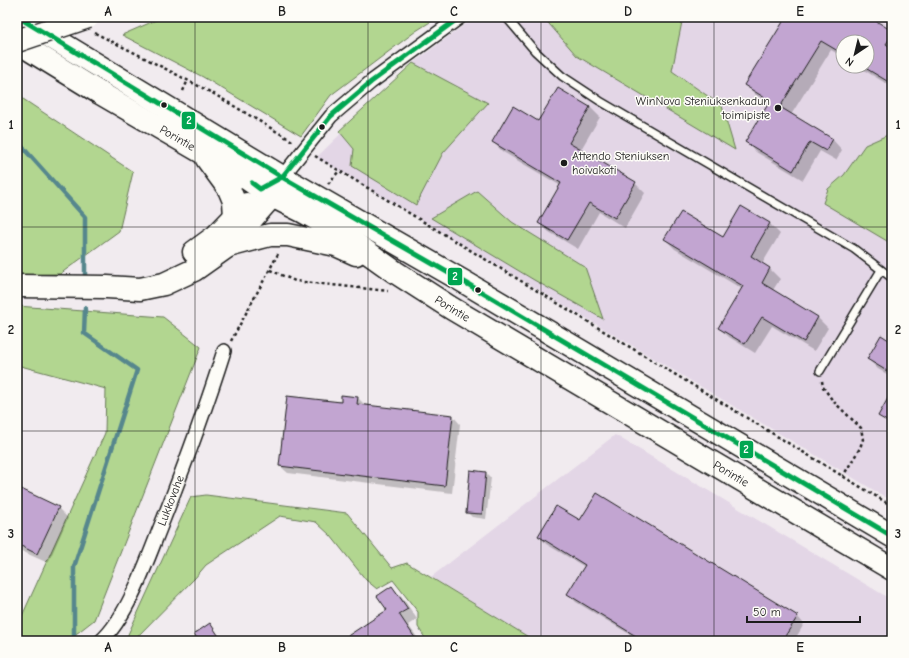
<svg xmlns="http://www.w3.org/2000/svg" width="909" height="658" viewBox="0 0 909 658" font-family="'Comic Neue',sans-serif">
<style>
.built{fill:#e3d6e6;fill-rule:evenodd}
.green{fill:#b2d690;stroke:#677956}
.shadow{fill:#0003}
.lines{fill:none;stroke-linecap:round;stroke-linejoin:round}
.stream{stroke:#57878d;stroke-width:4.5}
.building{fill:#c2a5d1;stroke:#1c1c1c}
.lane-casing{stroke:#1c1c1c;stroke-width:10}
.street-casing{stroke:#1c1c1c;stroke-width:16}
.highway-casing{stroke:#1c1c1c;stroke-width:25}
.path{stroke:#1c1c1c;stroke-width:2.5;stroke-dasharray:3 3;stroke-linecap:butt}
.lane{stroke:#fdfcf7;stroke-width:7}
.street{stroke:#fdfcf7;stroke-width:13}
.highway{stroke:#fdfcf7;stroke-width:22}
.highway-bridge-casing{stroke:#1c1c1c;stroke-width:25;stroke-linecap:butt}
.highway-bridge{stroke:#fdfcf7;stroke-width:22}
.bus-1-casing{stroke:#fdfcf7;stroke-width:8}
.bus-1{stroke:#00a651;stroke-width:5}
.grid{fill:none;stroke:#1c1c1c;stroke-width:1;stroke-opacity:0.55}
.bus-dot{fill:#1c1c1c;stroke:#fdfcf7;stroke-width:1.5}
.labels{text-anchor:middle;dominant-baseline:central;stroke-width:3;stroke-linejoin:round;paint-order:stroke}
.poi-label{font-size:12px;fill:#1c1c1c;stroke:#fdfcf7;text-anchor:end}
.street-label{font-size:12px;fill:#1c1c1c;stroke:#fdfcf7}
.line-badge{stroke:#fdfcf7;stroke-width:1.5}
.badge-label{font-size:11px;text-anchor:middle;font-weight:bold;fill:#fff}
.neatline{fill:none;stroke:#1c1c1c;stroke-width:1.5}
.grid-label{font-size:13px;text-anchor:middle;font-weight:bold;fill:#1c1c1c}
</style>
<rect width="100%" height="100%" fill="#f1ebef"/>
<filter id="ink" filterUnits="userSpaceOnUse"><feTurbulence type="fractalNoise" baseFrequency=".025" numOctaves="2"/><feDisplacementMap in="SourceGraphic" scale="8" xChannelSelector="R" yChannelSelector="G"/><feConvolveMatrix kernelMatrix="1 2 1 2 8 2 1 2 1" color-interpolation-filters="sRGB"/></filter>
<g filter="url(#ink)">
<path class="built" d="M475 17H892V501L317 157 413 63ZM843 42H867V66H843Z
M615 435 892 600V641H535L431 577Z"/>
<path class="green" d="M163 17H438L416 31 331 95 301 136 203 77 122 35Z
M543 17H683L672 71 722 106 735 150 577 56Z
M413 63 488 103 443 153 416 205 352 166 354 149 339 131Z
M17 95 133 172 119 231 60 274 17 275Z
M892 133V244L823 203 828 189 844 175 865 145Z
M477 191 512 222 585 267 603 319 534 280 431 218Z
M17 306 163 317 201 347 94 620 67 641H17V627L105 433 106 389 17 365Z
M206 495 347 513 392 568 407 563 535 641H427L418 627V612L393 580 377 589 366 580 331 536 316 522 280 516 206 565 195 578 133 641H125L191 497Z"/>
<path class="shadow" d="M787 17H874L872 19 892 32V87L857 66H867V42H843V57L831 50 791 115 833 140 842 150 836 160 820 151 803 180 756 152 747 142 770 103 756 95 746 85Z
M558 89 590 107 600 117 580 151 635 183 645 193 625 228 599 212 578 249 549 232 539 223 561 186 503 152 493 142 539 123Z
M742 207 770 224 780 234 762 264 770 269 780 279 773 290 818 318 828 328 814 351 772 326 755 353 729 337 719 328 742 289 675 249 665 239 723 238Z
M892 343V377L878 369 868 359Z
M892 393V427L879 415Z
M358 398 366 406 453 416 460 424 452 493 288 473 280 466 341 403Z
M486 473 491 478 486 519 472 517 467 512Z
M17 488 58 508 68 518 48 563 17 549Z
M581 522 797 616 804 624 794 641H641L576 602 568 594 585 567 546 544 539 536Z
M392 587 402 597 417 619 408 625 420 641H342L388 610Z"/>
<g class="lines">
<path class="stream" d="M17 141 85 217V276
M74 641V567L137 370 84 333 85 308"/>
</g>
<path class="building" d="M786 17H870L892 31V35L886 44 892 48V84L867 69V42H843V54L821 41 780 107 833 139 826 151 810 142 793 171 745 142 770 101 744 85Z
M558 88 590 107 569 143 636 182 615 218 589 203 567 240 538 223 561 183 492 142 513 106 538 121Z
M741 206 770 223 751 256 770 268 762 283 818 317 804 342 762 317 745 344 718 328 743 286 664 239 681 212 723 237Z
M881 335 892 342V374L867 359Z
M892 391V424L878 416Z
M341 395 358 397 357 404 453 415 445 486 279 466 287 396 341 402Z
M470 470 486 472 482 514 466 513Z
M17 487 59 507 37 554 17 544Z
M597 493 798 616 782 641H644L567 594 585 565 538 536 556 506 580 520Z
M392 586 408 609 399 614 417 641H340L387 610 377 596Z
M210 623 222 641H199L194 634Z"/>
<g class="lines">
<defs>
<path id="lane" d="M506 17 535 51 562 76 600 101 854 249 892 278
M820 371 881 270"/>
<g id="street">
<path d="M282 177 331 116 371 82 460 17"/>
<path id="s1" d="M101 641C127 618 147 561 160 528 183 470 205 411 224 351"/>
</g>
<g id="highway">
<path d="M18 17 282 177 466 283 892 536"/>
<path id="s2" d="M17 42 100 93 243 176 272 196 302 211 336 230 395 272 451 308 892 569"/>
<path d="M207 159 229 189 234 201 235 217"/>
<path d="M228 246 270 235H288L336 245 356 254"/>
<path d="M194 252 216 236 247 204"/>
<path d="M17 286 107 287 140 289 164 284 194 270 228 246 272 196 279 183"/>
</g>
</defs>
<use href="#lane" class="lane-casing"/>
<use href="#street" class="street-casing"/>
<use href="#highway" class="highway-casing"/>
<path class="path" d="M95 33 137 54 214 94 294 142
M183 91 188 80
M315 156 892 506
M328 184 339 171
M270 270 295 281 388 291
M231 341 278 254
M822 381 823 387 833 401 861 428 863 439 860 448 843 476"/>
<use href="#lane" class="lane"/>
<use href="#street" class="street"/>
<use href="#highway" class="highway"/>
<defs>
<path id="highway-bridge" d="M17 41 88 17"/>
</defs>
<use href="#highway-bridge" class="highway-bridge-casing"/>
<use href="#highway-bridge" class="highway-bridge"/>
<defs>
<path id="bus-1" d="M18 17 282 177 466 283 892 536
M252 183 260 189 282 177 331 116 371 82 460 17"/>
</defs>
<use href="#bus-1" class="bus-1-casing"/>
<use href="#bus-1" class="bus-1"/>
</g>
</g>
<path class="grid" d="M195 17V641M368 17V641M541 17V641M714 17V641M17 227H892M17 431H892"/>
<g class="bus-dot">
<circle cx="164" cy="105" r="3.5"/>
<circle cx="778" cy="108" r="4"/>
<circle cx="322" cy="127" r="3.5"/>
<circle cx="564" cy="163" r="4"/>
<circle cx="478" cy="290" r="3.5"/>
</g>
<g class="labels">
<g class="poi-label">
<text x="770" y="101">WinNova Steniuksenkadun<tspan x="770" dy="14">toimipiste</tspan></text>
<text x="572" y="156" text-anchor="start">Attendo Steniuksen<tspan x="572" dy="14">hoivakoti</tspan></text>
</g>
<g class="street-label">
<text stroke="none"><textPath href="#s2" startOffset="187">Porintie</textPath></text>
<text stroke="none"><textPath href="#s2" startOffset="511">Porintie</textPath></text>
<text stroke="none"><textPath href="#s2" startOffset="835">Porintie</textPath></text>
<text stroke="none"><textPath href="#s1" startOffset="158">Lukkovahe</textPath></text>
</g>
</g>
<g class="line-badge">
<rect x="181" y="111" width="15" height="19" rx="4" fill="#00a651"/>
<rect x="447" y="267" width="16" height="19" rx="4" fill="#00a651"/>
<rect x="739" y="440" width="15" height="19" rx="4" fill="#00a651"/>
</g>
<g class="badge-label">
<text x="189" y="124">2</text>
<text x="455" y="280">2</text>
<text x="746" y="453">2</text>
</g>
<rect width="909" height="658" fill="none" stroke="#fdfcf7" stroke-width="44"/>
<g transform="translate(855 54) rotate(215)"><circle r="19" fill="#fdfcf7" stroke="#a3a29f"/>
<path d="M0-3L7 15L0 10L-7 15Z" fill="#1c1c1c"/>
<text y="-6" font-size="11" font-weight="bold" text-anchor="middle" fill="#1c1c1c">N</text>
</g>
<path d="M747 616v6h113v-6" fill="none" stroke="#1c1c1c" stroke-width="2"/>
<text x="753" y="616" font-size="12" fill="#1c1c1c" stroke="#fdfcf7" stroke-width="3" paint-order="stroke">50 m</text>
<rect x="22" y="22" width="865" height="614" class="neatline"/>
<g class="grid-label">
<text x="108" y="16">A</text>
<text x="282" y="16">B</text>
<text x="454" y="16">C</text>
<text x="628" y="16">D</text>
<text x="800" y="16">E</text>
<text x="11" y="129">1</text>
<text x="898" y="129">1</text>
<text x="11" y="334">2</text>
<text x="898" y="334">2</text>
<text x="11" y="538">3</text>
<text x="898" y="538">3</text>
<text x="108" y="652">A</text>
<text x="282" y="652">B</text>
<text x="454" y="652">C</text>
<text x="628" y="652">D</text>
<text x="800" y="652">E</text>
</g>
</svg>
